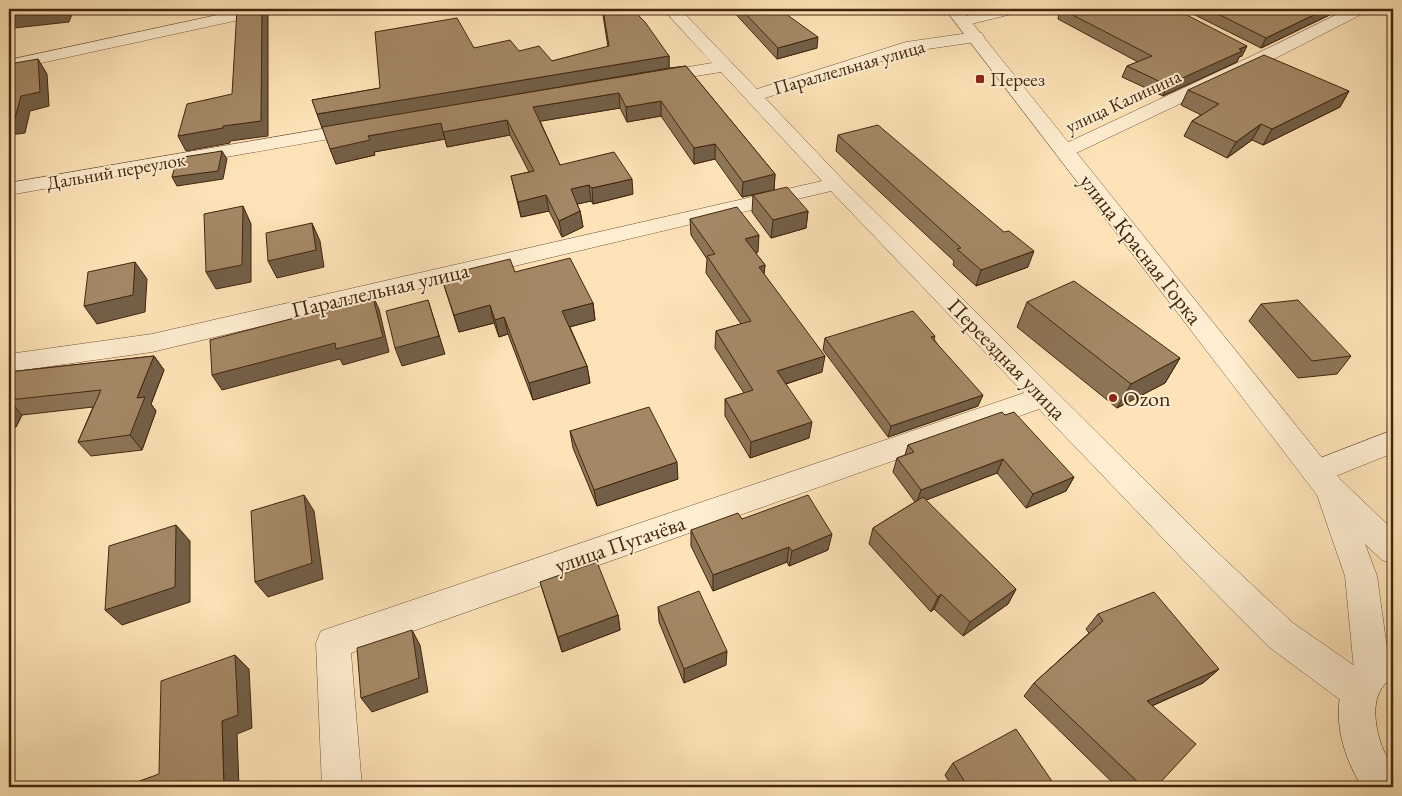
<svg xmlns="http://www.w3.org/2000/svg" width="1402" height="796" viewBox="0 0 1402 796" font-family="'EB Garamond',serif">
<style>
.lines{fill:none;stroke-linecap:round;stroke-linejoin:round}
.minor-casing{stroke:#725438;stroke-width:1}
.tertiary-casing{stroke:#725438;stroke-width:1}
.secondary-casing{stroke:#43250d;stroke-width:1}
.minor{fill:#feedd0;fill-rule:evenodd}
.tertiary{fill:#feedd0;fill-rule:evenodd}
.secondary{fill:#feedd0;fill-rule:evenodd}
.wall{fill:#8d7557;stroke:#43250d}
.shaded-wall{fill:#735f47;stroke:#43250d}
.building{fill:#a48865;stroke:#43250d}
.poi-dot{fill:#8f2418;stroke:#feedd0;stroke-width:2}
.labels{text-anchor:middle;dominant-baseline:central;stroke-width:4;stroke-linejoin:round;paint-order:stroke}
.far-street-label{font-size:19px;fill:#43250d;stroke:#feedd0}
.far-poi-label{font-size:19px;fill:#43250d;stroke:#feedd0;text-anchor:start}
.street-label{font-size:22px;fill:#43250d;stroke:#feedd0}
.poi-label{font-size:22px;fill:#43250d;stroke:#feedd0;text-anchor:start}
</style>
<rect width="100%" height="100%" fill="#fde3b7"/>
<filter id="stains"><feTurbulence type="fractalNoise" baseFrequency=".004" numOctaves="4"/><feColorMatrix values="0 0 0 0 .2 0 0 0 0 .09 0 0 0 0 .02 0 0 0 .5 -.17"/></filter>
<radialGradient id="worn" r=".72"><stop offset=".6" stop-color="#630" stop-opacity="0"/><stop offset="1" stop-color="#630" stop-opacity=".3"/></radialGradient>
<g class="lines">
<defs>
<path id="minor" d="M245 9H274L272 12 266 14 9 70V60Z
M663 9H680L757 89 906 42 976 32 982 33 984 37 982 41 914 51 765 98 843 180 1218 553 1293 623 1372 678 1377 691 1372 704 1359 709 1346 704 1269 647 1196 573 1039 409 351 653 362 787H322L316 643 321 631 1024 393 831 191 152 352 9 372V354L152 334 822 181 721 72 653 83 647 82 644 78 647 74 712 63Z
M995 9H1022L1020 12 963 26 957 24 955 21 957 18Z
M1348 9H1368L1366 12 1268 62 1072 155 1065 157 1058 155 1055 151 1058 147 1256 54Z
M362 122 369 124 372 128 369 132 9 195V183Z
M1393 430V453L1316 484 1305 480 1301 472 1305 464Z"/>
<path id="tertiary" d="M945 9H961L1327 464 1341 480 1393 530V564L1382 560 1365 544 1377 576 1390 670 1385 682 1372 687 1359 682 1354 670 1345 576 1317 495Z"/>
<path id="secondary" d="M1393 642V678C1368 691 1374 728 1384 751 1386 757 1392 762 1393 768 1394 774 1393 781 1393 787H1362C1339 750 1325 695 1359 659 1366 651 1383 646 1393 642Z"/>
</defs>
<use href="#minor" class="minor-casing"/>
<use href="#tertiary" class="tertiary-casing"/>
<use href="#secondary" class="secondary-casing"/>
<use href="#minor" class="minor"/>
<use href="#tertiary" class="tertiary"/>
<use href="#secondary" class="secondary"/>
</g>
<path class="wall" d="M602 9H632L669 56V68L686 66 775 174 774 190 808 211 806 228 771 238 752 212 753 195 742 197 715 159 694 164 661 116 627 122 620 108 540 121 560 165 633 194 593 204 591 201 577 204 580 211 583 227 562 237 549 211 521 217 511 176 529 172 510 135 447 147 445 139 374 152 375 155 336 164 312 100 380 88 474 48 519 51 552 61 608 47Z
M731 9H779L817 48 777 59Z
M1050 9H1175L1242 56 1239 57 1237 62 1163 96 1122 77 1127 66 1138 62 1058 19 1059 13Z
M1183 9H1342L1261 48Z
M1188 90 1349 91 1340 107 1263 145 1252 140 1227 158 1184 136 1192 121 1201 115 1181 105Z
M838 135 1028 267 976 286 953 265 954 261 836 151Z
M690 219 758 252H755L765 265 764 274 822 372 786 384 809 438 750 458 725 416V399L744 393 715 348 716 331 741 324 706 273 707 259 691 235Z
M515 272 593 303 595 320 570 327 587 366 590 383 533 400 508 334 499 337 494 323 459 332 441 276Z
M1027 302 1180 358 1165 383 1117 408 1017 327Z
M1261 304 1351 356 1337 374 1298 378 1249 321Z
M935 336 934 339 978 406 888 437 823 350 825 338Z
M154 356 164 370 151 404 156 411 142 450 91 456 78 442 93 407 22 415 16 427 9 428V372Z
M1005 415 1074 477 1066 491 1026 508 997 473 925 500 1016 589 1008 604 963 636 934 609 931 612 869 544 873 528 915 502 893 472 897 458 905 455 908 445Z
M570 431 678 479 597 506 573 448Z
M742 519 828 550 789 566 787 562 713 591 691 546V530Z
M540 582 618 615 620 630 562 652Z
M658 607 726 665 684 683 659 622Z
M1098 614 1219 669 1203 683 1152 706 1156 787H1117L1024 696 1034 683 1089 633 1086 629Z
M953 763 1056 787H952L945 775Z"/>
<path class="shaded-wall" d="M9 9H74L69 22 14 28 9 19Z
M262 9H265L268 15V136L230 141V143L186 151 178 136 223 126Z
M1326 9H1342L1261 48 1266 38Z
M818 37 817 48 777 59 778 48Z
M1247 46 1242 56 1239 57 1237 62 1163 96 1167 85 1239 49Z
M669 56V68L322 128 317 114Z
M38 59 47 74 49 106 30 111 25 133 9 135V119Z
M1349 91 1340 107 1263 145 1272 129Z
M619 93 620 108 536 122 533 107Z
M661 101V116L627 122 626 107Z
M507 120 510 135 447 147 443 132Z
M441 123 445 139 374 152 375 155 336 164 330 149 368 136Z
M1261 124 1252 140 1227 158 1236 142Z
M715 144V159L694 164V148Z
M222 151 227 159 223 179 177 186 172 177Z
M775 174 774 190 742 197 743 182Z
M632 179 633 194 593 204 592 188Z
M589 185 591 201 573 205 571 189Z
M546 195 549 211 521 217 518 202Z
M243 206 251 224V282L216 289 206 272Z
M580 211 583 227 562 237 559 221Z
M808 211 806 228 771 238 773 220Z
M312 223 320 241 324 267 277 278 268 261Z
M759 235 758 252 744 255 745 239Z
M1034 251 1028 267 976 286 981 270Z
M135 262 147 279 145 312 97 324 84 306Z
M765 265 763 282 759 267Z
M372 294 379 309 389 352 343 365 340 359 222 390 212 375Z
M428 300 445 354 402 366 395 348Z
M593 303 595 320 565 328 562 311Z
M490 305 494 323 459 332 454 315Z
M504 317 508 334 499 337 495 320Z
M154 356 164 370 151 404 156 411 142 450 130 435 137 398Z
M825 356 822 372 776 387 777 371Z
M1180 358 1165 383 1117 408 1131 384Z
M587 366 590 383 533 400 529 383Z
M983 395 978 406 888 437 891 426Z
M9 400 22 415 16 427 9 420Z
M812 422 809 438 750 458 751 442Z
M1003 459 997 473 916 504 921 490Z
M677 462 678 479 597 506 594 490Z
M1074 477 1066 491 1026 508 1033 494Z
M304 495 314 511 323 579 268 597 255 582Z
M176 525 190 541V602L122 625 105 610Z
M832 534 828 550 789 566 792 551Z
M789 547 787 562 713 591V575Z
M1016 589 1008 604 963 636 970 622Z
M941 594 934 609 931 612 938 597Z
M618 615 620 630 562 652 558 637Z
M412 630 420 645 428 692 372 712 361 698Z
M727 651 726 665 684 683V669Z
M235 655 249 669 252 728 237 734 239 787H224L222 721Z
M1219 669 1203 683 1133 714 1147 701Z"/>
<path class="building" d="M237 9H262L261 121 223 126V128L178 136 187 104 232 94Z
M603 9H632L645 22 669 56 317 114 312 100 380 88 375 32 457 18 474 48 510 40 519 51 539 46 552 61 609 46Z
M741 9H779L818 37 778 48Z
M1061 9H1175L1247 46 1239 49 1242 51 1167 85 1127 66 1152 56Z
M1208 9H1326L1266 38Z
M1264 55 1349 91 1272 129 1261 124 1236 142 1192 121 1219 104 1188 90Z
M38 59 40 92 21 96 15 118 9 119V64Z
M686 66 775 174 743 182 715 144 694 148 661 101 626 107 619 93 533 107 560 165 614 152 632 179 592 188 589 185 571 189 580 211 559 221 546 195 518 202 511 176 534 171 507 120 443 132 441 123 368 136 370 140 330 149 322 127Z
M878 125 1004 232 1009 231 1034 251 981 270 957 249 961 248 838 135Z
M222 151 218 171 172 177 177 158Z
M787 187 808 211 773 220 753 195Z
M243 206 242 265 206 272 204 214Z
M737 207 759 235 745 239 765 265 759 267 825 356 777 371 812 422 751 442 725 399 753 390 716 331 751 321 707 256 715 254 690 219Z
M312 223 316 250 268 261 266 233Z
M570 258 593 303 562 311 587 366 529 383 504 317 495 320 490 305 454 315 441 276 510 259 515 272Z
M135 262 133 295 84 306 88 272Z
M1074 281 1180 358 1131 384 1027 302Z
M372 294 383 337 336 349 335 343 212 375 210 340 329 309 328 305Z
M428 300 439 336 395 348 386 311Z
M1298 300 1351 356 1312 361 1261 304Z
M913 311 935 336 931 337 983 395 891 426 825 338Z
M154 356 137 398 145 397 130 435 78 442 101 390 9 400V372Z
M649 407 677 462 594 490 570 431Z
M1002 412 1005 415 1014 412 1074 477 1033 494 1003 459 921 490 897 458 914 452 908 445Z
M304 495 312 563 255 582 251 511Z
M808 495 832 534 792 551 789 547 713 575 691 530 738 513 742 519Z
M923 497 1016 589 970 622 941 594 938 597 873 528Z
M176 525 175 587 105 610 109 546Z
M597 562 618 615 558 637 540 582Z
M699 591 727 651 684 669 658 607Z
M1154 592 1219 669 1147 701 1196 744 1156 787H1143L1034 683 1103 621 1098 614Z
M412 630 419 678 361 698 357 648Z
M235 655 238 715 222 721 224 787H123L159 774 161 681Z
M1016 729 1056 787H968L953 763Z"/>
<g class="poi-dot">
<rect x="975" y="74" width="10" height="10" rx="2.5"/>
<circle cx="1113" cy="398" r="5"/>
</g>
<g class="labels">
<g class="far-street-label">
<text transform="translate(849 67) rotate(-16)">Параллельная улица</text>
<text transform="translate(1123 101) rotate(-25)">улица Калинина</text>
<text transform="translate(116 171) rotate(-10)">Дальний переулок</text>
</g>
<g class="far-poi-label">
<text x="990" y="79">Переез</text>
</g>
<g class="street-label">
<text transform="translate(1141 249) rotate(52)">улица Красная Горка</text>
<text transform="translate(380 290) rotate(-13)">Параллельная улица</text>
<text transform="translate(1007 359) rotate(46)">Переездная улица</text>
<text transform="translate(620 544) rotate(-19)">улица Пугачёва</text>
</g>
<g class="poi-label">
<text x="1123" y="398">Ozon</text>
</g>
</g>
<rect width="1402" height="796" fill="none" stroke="#fde3b7" stroke-width="30"/>
<rect x="10" y="10" width="1382" height="776" fill="none" stroke="#43250d" stroke-width="2.5"/>
<rect x="15" y="15" width="1372" height="766" fill="none" stroke="#43250d"/>
<rect width="100%" height="100%" filter="url(#stains)"/>
<rect width="100%" height="100%" fill="url(#worn)"/>
</svg>
